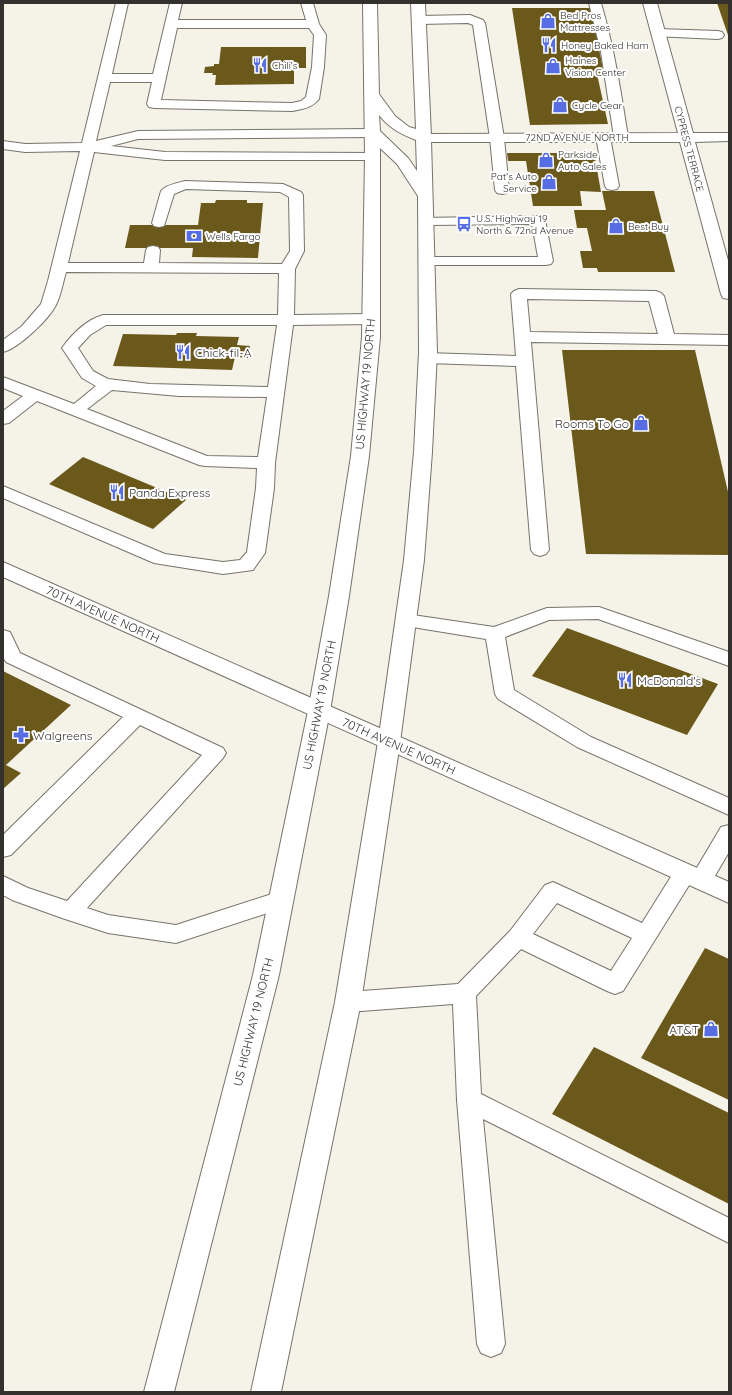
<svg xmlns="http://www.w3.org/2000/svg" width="732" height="1395" viewBox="0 0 732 1395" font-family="Quicksand,sans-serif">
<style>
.building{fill:#6b591c}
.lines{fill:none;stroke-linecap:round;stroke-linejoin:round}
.lane-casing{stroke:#76736a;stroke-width:2}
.street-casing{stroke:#76736a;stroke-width:2}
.secondary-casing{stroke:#76736a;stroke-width:2}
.highway-casing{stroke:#76736a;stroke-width:2}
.lane{fill:#fff;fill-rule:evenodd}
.street{fill:#fff;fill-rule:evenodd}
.secondary{fill:#fff;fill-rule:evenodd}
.highway{fill:#fff;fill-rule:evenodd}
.labels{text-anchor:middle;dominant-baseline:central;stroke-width:4;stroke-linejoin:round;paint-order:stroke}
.far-poi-label{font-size:10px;fill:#32312d;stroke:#fff;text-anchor:start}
.far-street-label{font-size:10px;fill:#32312d;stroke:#fff}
.poi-label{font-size:12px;fill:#32312d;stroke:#fff;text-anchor:start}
.street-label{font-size:12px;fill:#32312d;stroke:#fff}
</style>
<rect width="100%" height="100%" fill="#f5f2e8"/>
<path class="building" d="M717 3H729V38Z
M512 8H591L604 74H597L608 124 530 125Z
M221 47H306V68H294V84L215 85 216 75H212L213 73H204L205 67 214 66V64H219Z
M507 153H575L576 158H595L601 192 580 191 582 206H533L526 161H508Z
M602 191H654L675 272H598L597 268H583L580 251H592L587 228H577L574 210H606Z
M216 200H247V203H263L258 258 192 257 193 248H125L130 225H198L201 203H215Z
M177 333H197L196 336 239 337 237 345 250 346 248 358 235 357 232 370 113 366 123 334 176 335Z
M562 350H695L729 496V555L586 554Z
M83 457 186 500 153 529 49 484Z
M567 628 718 684 687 735 532 676Z
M3 671 71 705 6 765 21 773 3 789Z
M705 948 729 959V1100L641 1058Z
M594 1047 729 1113V1204L552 1114Z"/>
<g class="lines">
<defs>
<path id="lane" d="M116 3H128L112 74H153L170 3H182L178 20H306L301 3H313L319 24 326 35 324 67 319 99C312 108 302 109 292 111L154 108 149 107 147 104 152 82H110L96 141 138 131 373 129 378 130 380 133 378 136 373 137 138 139 111 146 165 152 378 153 380 156 378 159 373 160H165L94 152 68 263H144L146 250 148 247 153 246 158 247 160 250 159 263 282 264 290 251 289 197 280 192 186 189 174 194 164 226 159 227 154 226 152 223 161 191C165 185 178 183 185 181L283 184 301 192 303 195 304 251 295 269 294 315 371 314 377 316 379 319 377 322 371 324 293 325 275 463 274 488 265 553 253 570 223 574 154 563 3 498V486L165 554 223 562 240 560 247 552 256 488 257 468 205 466 199 465 37 401 9 423 3 424V411L23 396 3 388V377L74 404 96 386 82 378 62 348C72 334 86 320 103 315H278L279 273 66 272C63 282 61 295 56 305 49 319 19 348 3 352V340L22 326 41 304 48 281 80 151 25 152 3 149V141L25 144 82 143ZM177 28H309L314 35 312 67 306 97 301 101 292 103 161 100ZM106 325H277L268 387 150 384 108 379 93 371 78 348 90 335ZM112 390 179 396 267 397 258 457 207 456 87 409Z
M589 3H601C614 47 621 92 628 137L626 140H616L614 137 601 52Z
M470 15 483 20 485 23 504 138 509 190 507 193 502 194 497 193 495 190 490 138 473 25 468 23 419 24 415 23 413 20 415 17 419 16Z
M658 29 718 31 722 32 724 35 722 38 718 39 654 36 652 33 654 30Z
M603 133 608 134 610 137 619 186 617 189 612 190 607 189 605 186 596 137 598 134Z
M538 216 543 217 545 220 553 261 551 264 546 265H427L422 264 420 261 422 258 427 257H538L532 224 426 225 421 224 419 221 421 218Z
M519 289 656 291 661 293 664 296 674 334 729 335V345L531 342 549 550 546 554 540 556 534 554 531 550 516 366 427 363 421 361 419 358 421 355 427 353 516 356 511 294 514 291ZM527 299 649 301 658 334 530 332Z
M599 607 729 652V666L598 619 549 620 505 637 514 690 591 737 729 798V815L577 747 498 699 495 694 486 639 406 626 399 625 396 620 399 615 406 614 494 627 547 608Z
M3 630 10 632 20 653 223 748 226 753 223 758 87 908 108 915 176 925 281 891 289 894 292 900 289 906 176 943 108 933 62 918 12 900 3 895V876L28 888 67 901 202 755 140 725 11 855 3 857V835L123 717 6 662 3 657Z
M729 825V852L709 886 701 889 693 886 691 882 623 991 615 994 607 991 521 949 476 996 481 1094 729 1218V1243L483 1119 505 1344 501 1353 491 1357 481 1353 477 1344 457 1100 453 1004 348 1012 340 1009 336 1002 340 995 348 992 458 984 510 931 545 885 553 882 642 923 677 867 685 864 693 867 695 871 721 827ZM557 903 632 938 611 971 533 934Z"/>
<path id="street" d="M643 3H657L693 133H729V141L695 142 729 264V299L723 298 721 294 680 142H425L420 141 418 138 420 135 425 134 678 133Z"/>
<path id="secondary" d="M3 562 729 882V903L3 577Z"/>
<path id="highway" d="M363 3H377L379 94 395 116 409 127 416 129 411 3H425L431 136 432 138 431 140 437 352 432 452 424 560 400 742 361 1002 281 1392H251L335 1002 378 742 404 560 414 452 419 352 418 196 397 164 380 148V337L369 456 349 596 330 711 279 975 174 1392H144L253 975 308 711 329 596 351 456 362 337 365 156ZM379 115C389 128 401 134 416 140L417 171 408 158 380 131Z"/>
</defs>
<use href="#lane" class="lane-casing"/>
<use href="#street" class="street-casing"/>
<use href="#secondary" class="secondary-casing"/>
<use href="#highway" class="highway-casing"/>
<use href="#lane" class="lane"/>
<use href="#street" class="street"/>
<use href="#secondary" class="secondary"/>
<use href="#highway" class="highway"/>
</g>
<defs>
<symbol id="shop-bare" viewBox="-9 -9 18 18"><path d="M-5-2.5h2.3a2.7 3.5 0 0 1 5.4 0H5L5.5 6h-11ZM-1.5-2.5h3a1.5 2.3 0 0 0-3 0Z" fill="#576de3" stroke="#fff" stroke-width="2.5" paint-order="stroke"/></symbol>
<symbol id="restaurant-bare" viewBox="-9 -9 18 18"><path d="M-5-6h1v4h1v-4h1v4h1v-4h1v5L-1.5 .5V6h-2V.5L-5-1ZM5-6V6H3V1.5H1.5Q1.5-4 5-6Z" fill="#576de3" stroke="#fff" stroke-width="2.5" paint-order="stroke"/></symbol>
<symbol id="bus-bare" viewBox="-9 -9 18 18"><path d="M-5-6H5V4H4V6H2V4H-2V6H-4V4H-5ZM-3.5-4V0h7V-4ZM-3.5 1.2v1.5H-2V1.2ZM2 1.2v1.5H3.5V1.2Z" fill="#576de3" stroke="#fff" stroke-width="2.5" paint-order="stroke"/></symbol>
<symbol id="bank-bare" viewBox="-9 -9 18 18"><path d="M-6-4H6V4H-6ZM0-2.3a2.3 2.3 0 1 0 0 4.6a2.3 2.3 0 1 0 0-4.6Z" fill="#576de3" stroke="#fff" stroke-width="2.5" paint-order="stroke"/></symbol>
<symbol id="pharmacy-bare" viewBox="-9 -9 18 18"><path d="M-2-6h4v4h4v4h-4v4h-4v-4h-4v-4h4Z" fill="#576de3" stroke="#fff" stroke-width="2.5" paint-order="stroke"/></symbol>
</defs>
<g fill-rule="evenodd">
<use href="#shop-bare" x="537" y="10" width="22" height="22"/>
<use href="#restaurant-bare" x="538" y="34" width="22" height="22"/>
<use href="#restaurant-bare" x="249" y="54" width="22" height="22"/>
<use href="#shop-bare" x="542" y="55" width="22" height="22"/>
<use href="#shop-bare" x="549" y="94" width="22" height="22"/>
<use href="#shop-bare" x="535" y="149" width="22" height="22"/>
<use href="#shop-bare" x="538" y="171" width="22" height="22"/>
<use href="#bus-bare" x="453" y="213" width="22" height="22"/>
<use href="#shop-bare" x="605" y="215" width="22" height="22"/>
<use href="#bank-bare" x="183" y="225" width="22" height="22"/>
<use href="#restaurant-bare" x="172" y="341" width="22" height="22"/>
<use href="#shop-bare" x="630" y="412" width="22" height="22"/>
<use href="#restaurant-bare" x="106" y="481" width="22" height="22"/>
<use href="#restaurant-bare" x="614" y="669" width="22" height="22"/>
<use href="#pharmacy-bare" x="10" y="724" width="22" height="22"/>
<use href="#shop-bare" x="700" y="1018" width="22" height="22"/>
</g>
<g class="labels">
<g class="far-poi-label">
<text x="560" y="15">Bed Pros<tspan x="560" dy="12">Mattresses</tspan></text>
<text x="561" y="45">Honey Baked Ham</text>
<text x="565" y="60">Haines<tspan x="565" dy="12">Vision Center</tspan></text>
<text x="272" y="65">Chili's</text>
<text x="572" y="105">Cycle Gear</text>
<text x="558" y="154">Parkside<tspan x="558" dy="12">Auto Sales</tspan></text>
<text x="537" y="176" text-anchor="end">Pat's Auto<tspan x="537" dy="12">Service</tspan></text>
<text x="476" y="218">U.S. Highway 19<tspan x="476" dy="12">North &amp; 72nd Avenue</tspan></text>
<text x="628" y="226">Best Buy</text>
<text x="206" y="236">Wells Fargo</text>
</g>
<g class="far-street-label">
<text x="577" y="137">72ND AVENUE NORTH</text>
<text transform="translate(689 149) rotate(75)">CYPRESS TERRACE</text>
</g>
<g class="poi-label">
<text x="195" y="352">Chick-fil-A</text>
<text x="629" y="423" text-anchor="end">Rooms To Go</text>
<text x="129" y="492">Panda Express</text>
<text x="637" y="680">McDonald's</text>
<text x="33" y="735">Walgreens</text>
<text x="699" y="1029" text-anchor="end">AT&amp;T</text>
</g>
<g class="street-label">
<text transform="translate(365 384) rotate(-85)">US HIGHWAY 19 NORTH</text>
<text transform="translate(103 614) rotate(24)">70TH AVENUE NORTH</text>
<text transform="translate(319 705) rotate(-79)">US HIGHWAY 19 NORTH</text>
<text transform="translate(399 746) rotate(24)">70TH AVENUE NORTH</text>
<text transform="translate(253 1022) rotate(-76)">US HIGHWAY 19 NORTH</text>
</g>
</g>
<rect width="732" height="1395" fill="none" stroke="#32312d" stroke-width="8"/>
</svg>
